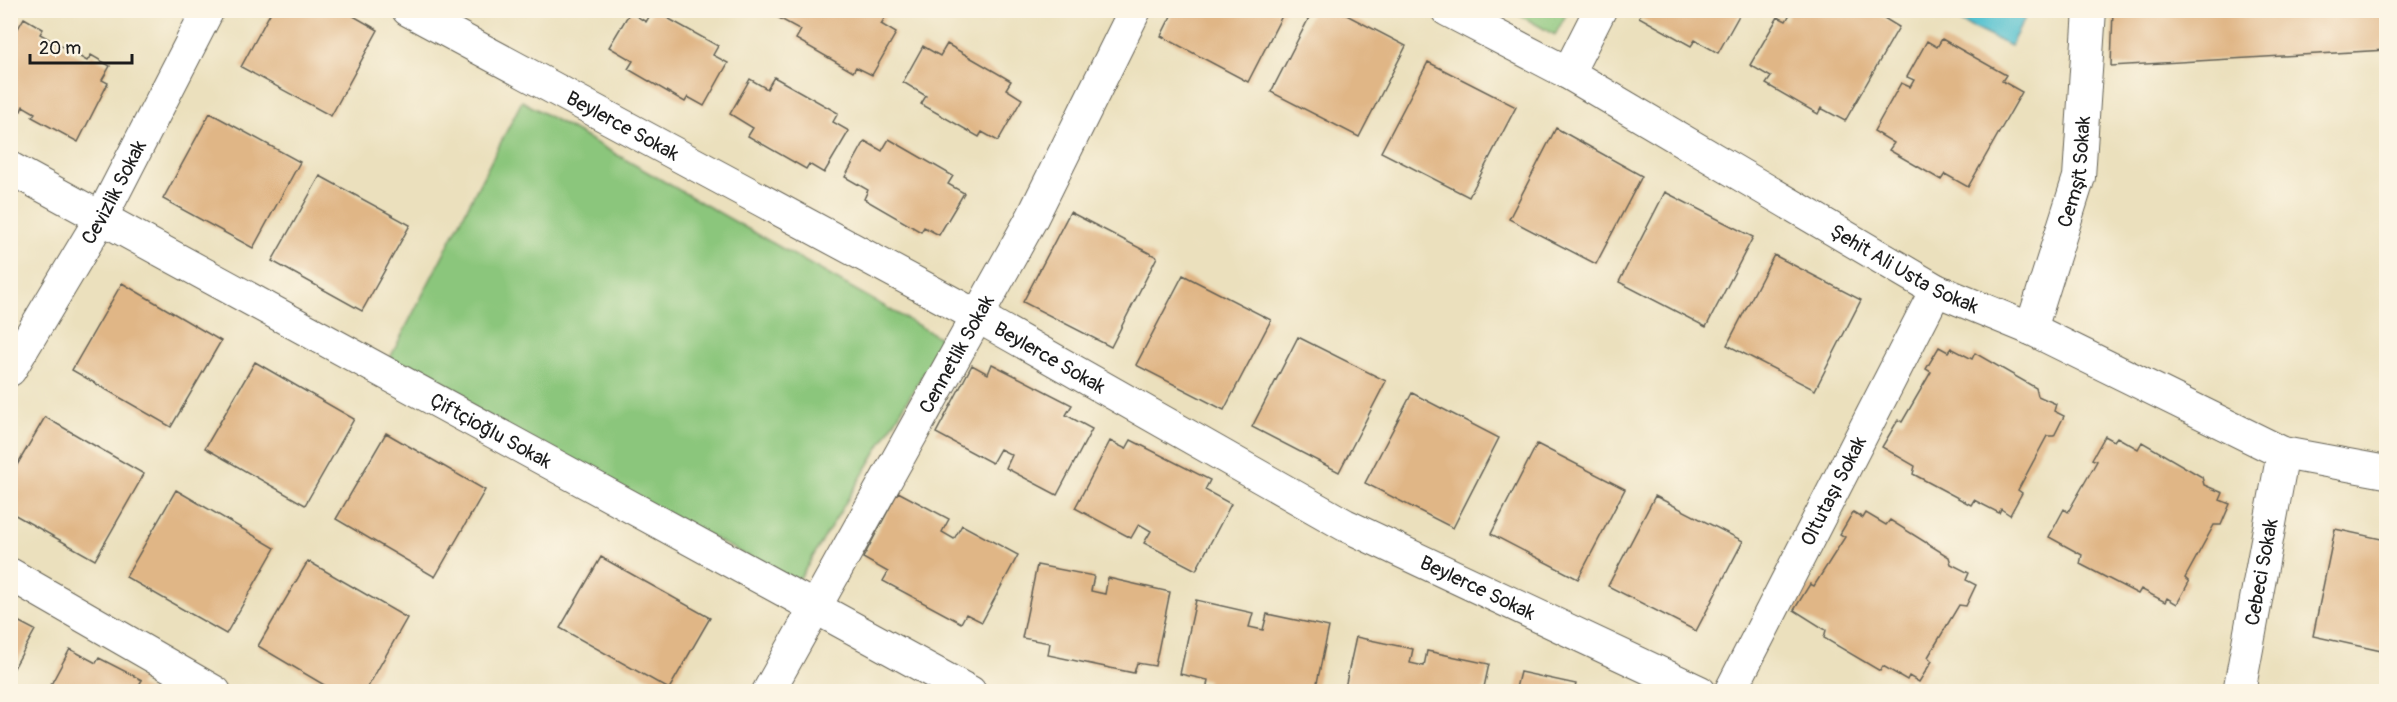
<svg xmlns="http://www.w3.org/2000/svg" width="2397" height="702" viewBox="0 0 2397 702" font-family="Pangolin,sans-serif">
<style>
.green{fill:#8bc67b;stroke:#54714c;stroke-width:1.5}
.water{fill:#56c2d0;stroke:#396f76;stroke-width:1.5}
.building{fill:#e0b686}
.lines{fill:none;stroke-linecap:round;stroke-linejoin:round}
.minor-casing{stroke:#646154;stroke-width:34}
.minor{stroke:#fff;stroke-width:32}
.labels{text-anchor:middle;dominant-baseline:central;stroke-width:6;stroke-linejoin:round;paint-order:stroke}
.street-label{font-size:20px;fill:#1c1c1c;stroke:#fcf5e5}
</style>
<rect width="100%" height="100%" fill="#fcf5e5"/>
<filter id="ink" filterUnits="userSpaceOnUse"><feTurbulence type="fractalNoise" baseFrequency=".0167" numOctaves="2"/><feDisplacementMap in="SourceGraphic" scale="12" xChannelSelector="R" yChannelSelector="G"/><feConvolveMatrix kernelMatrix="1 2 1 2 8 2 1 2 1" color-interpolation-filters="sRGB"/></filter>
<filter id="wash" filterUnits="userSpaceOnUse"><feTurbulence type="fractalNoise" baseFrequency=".008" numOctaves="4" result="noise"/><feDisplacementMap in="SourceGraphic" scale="24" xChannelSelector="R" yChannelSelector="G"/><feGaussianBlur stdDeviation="1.35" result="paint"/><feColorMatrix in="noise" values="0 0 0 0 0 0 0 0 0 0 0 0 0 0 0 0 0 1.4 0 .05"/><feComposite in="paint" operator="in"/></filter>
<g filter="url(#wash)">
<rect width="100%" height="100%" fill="#ebe0bd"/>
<path class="green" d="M1512 11H1568L1555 35Z
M522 101 944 340 797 583 387 364Z"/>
<path class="water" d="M1946 10 2011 11 2025 18 2010 46 1944 14Z"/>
<g id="blocks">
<path class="building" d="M272 10H343L378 30 331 116 241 67Z
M653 10 718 46 713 55 728 63 704 106 688 97 685 102 628 69 633 61 609 47 630 12 646 22Z
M781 10H876L886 16 881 24 896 33 872 75 856 67 853 72 796 39 801 30 777 17Z
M1174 10H1285L1248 82 1161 36Z
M1313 10H1337L1406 46 1359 137 1271 92Z
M1643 10H1742L1718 53 1695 40 1691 46 1639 17Z
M1783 10H1882L1879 15 1899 27 1845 121 1821 108 1818 114 1766 84 1771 77 1750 65 1778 17 1786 21 1790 14Z
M2113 10H2386V50L2111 66Z
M24 18 43 29 40 34 87 61 91 55 110 66 102 80 108 83 78 142 32 117 35 113 23 106 21 111 10 105V29L16 32Z
M1942 39 2006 75 2002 81 2022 92 1968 187 1945 174 1941 180 1889 150 1894 143 1874 131 1901 83 1910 87 1914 80 1907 77 1927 41 1937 47Z
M947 44 1011 81 1006 89 1022 99 998 141 982 132 979 137 921 104 926 96 903 82 923 46 940 56Z
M1428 62 1516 107 1469 197 1381 152Z
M774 77 838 113 833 122 849 131 824 173 809 164 806 169 748 136 753 128 730 114 750 79 767 89Z
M210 113 300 162 253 248 163 199Z
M1556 128 1642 176 1596 264 1509 219Z
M889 139 953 176 948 184 964 193 939 235 924 227 921 232 864 199 868 190 845 177 865 141 882 151Z
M320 176 410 225 362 311 272 261Z
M1665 192 1753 237 1706 327 1619 282Z
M1070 212 1157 257 1111 347 1023 302Z
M1774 255 1861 300 1815 390 1727 345Z
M1183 275 1271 320 1224 410 1136 365Z
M122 283 221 341 171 427 72 370Z
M1298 337 1386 381 1339 472 1252 427Z
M1939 347 1948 352 1951 348 1972 359 1975 353 2036 388 2038 396 2056 404 2054 411 2064 416 2054 436H2047L2018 490 2022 493 2010 515 2001 509 1999 513 1974 500 1971 505 1913 474 1915 466 1882 447 1898 420 1902 422 1931 372 1926 369Z
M255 362 354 419 305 505 205 448Z
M992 364 1072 405 1066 415 1092 429 1057 495 1006 468 1012 455 1000 449 992 463 936 433 972 365 988 374Z
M1412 393 1499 438 1453 528 1365 483Z
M45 417 144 474 95 560 10 512V477Z
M386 433 485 490 435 577 336 519Z
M2105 436 2114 441 2117 437 2138 449 2142 442 2202 477 2204 485 2223 493 2220 500 2230 504 2221 525H2214L2185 578 2189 582 2177 604 2167 598 2165 602 2141 589 2138 594 2080 564 2082 555 2049 537 2064 509 2068 512 2097 461 2092 459Z
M1131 440 1210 480 1205 490 1231 504 1196 570 1144 543 1151 531 1139 524 1131 538 1075 508 1110 441 1126 449Z
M1537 444 1625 489 1578 579 1491 534Z
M176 490 275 548 226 634 126 577Z
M898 492 949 519 942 532 954 539 962 525 1018 555 982 622 966 614 961 623 883 581 888 572 863 558Z
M1655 496 1743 541 1696 631 1608 586Z
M1853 512 1863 518 1866 513 1886 525 1890 520 1949 557 1951 564 1969 573 1966 580 1976 585 1966 606 1959 605 1928 657 1932 661 1919 682 1909 676 1907 680 1883 666 1880 671 1824 638 1826 630 1794 610 1810 584 1814 586 1845 537 1840 534Z
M2335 529 2386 540V652L2313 636Z
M601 557 710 618 669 689 560 628Z
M308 561 407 618 365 692H336L258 646Z
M1037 565 1094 576 1091 591 1105 594 1108 578 1170 592 1155 666 1137 663 1134 673 1048 655 1050 643 1022 638Z
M1196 600 1253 613 1249 627 1263 630 1267 614 1329 627 1315 692H1210L1206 691 1208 680 1180 674Z
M10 617 35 630 10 675Z
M1356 637 1413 649 1410 663 1424 666 1427 651 1489 664 1483 692H1344Z
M70 649 96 663 99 658 142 680 139 685 152 692H47Z
M1520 672 1576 684 1574 692H1515Z"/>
</g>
</g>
<g filter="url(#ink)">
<use href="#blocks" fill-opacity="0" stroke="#646154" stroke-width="1.5"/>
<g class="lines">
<defs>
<g id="minor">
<path id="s1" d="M408 10 977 316 1345 525 1700 692"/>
<path id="s2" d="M1447 10 1568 73 1936 290 2031 329 2283 453 2386 472"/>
<path d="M1568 73 1600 10"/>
<path id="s3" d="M10 168 970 692"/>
<path id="s4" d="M2031 329 2079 177 2090 10"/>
<path id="s5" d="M10 370 101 218 208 10"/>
<path d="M10 574 215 692"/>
<path id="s6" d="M768 692 1032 218 1135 10"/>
<path id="s7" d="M1730 692 1936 290"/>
<path id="s8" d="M2239 692 2283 453"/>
</g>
</defs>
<use href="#minor" class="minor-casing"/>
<use href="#minor" class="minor"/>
</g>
</g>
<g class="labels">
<g class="street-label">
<text stroke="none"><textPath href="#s1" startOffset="244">Beylerce Sokak</textPath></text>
<text stroke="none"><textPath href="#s4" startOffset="164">Cemşit Sokak</textPath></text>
<text stroke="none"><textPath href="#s5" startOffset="206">Cevizlik Sokak</textPath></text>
<text stroke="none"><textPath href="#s2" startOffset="526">Şehit Ali Usta Sokak</textPath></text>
<text stroke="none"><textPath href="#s6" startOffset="387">Cennetlik Sokak</textPath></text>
<text stroke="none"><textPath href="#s1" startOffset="730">Beylerce Sokak</textPath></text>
<text stroke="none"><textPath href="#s3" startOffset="548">Çiftçioğlu Sokak</textPath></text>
<text stroke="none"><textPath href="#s7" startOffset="226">Oltutaşı Sokak</textPath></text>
<text stroke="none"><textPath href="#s8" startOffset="122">Cebeci Sokak</textPath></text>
<text stroke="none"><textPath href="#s1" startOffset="1216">Beylerce Sokak</textPath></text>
</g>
</g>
<rect width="2397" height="702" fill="none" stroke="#fcf5e5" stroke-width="36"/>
<path d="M30 54v9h102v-9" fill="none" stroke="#1c1c1c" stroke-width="3"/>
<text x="39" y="54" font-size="18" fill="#1c1c1c" stroke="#fcf5e5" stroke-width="4.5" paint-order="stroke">20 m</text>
</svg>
